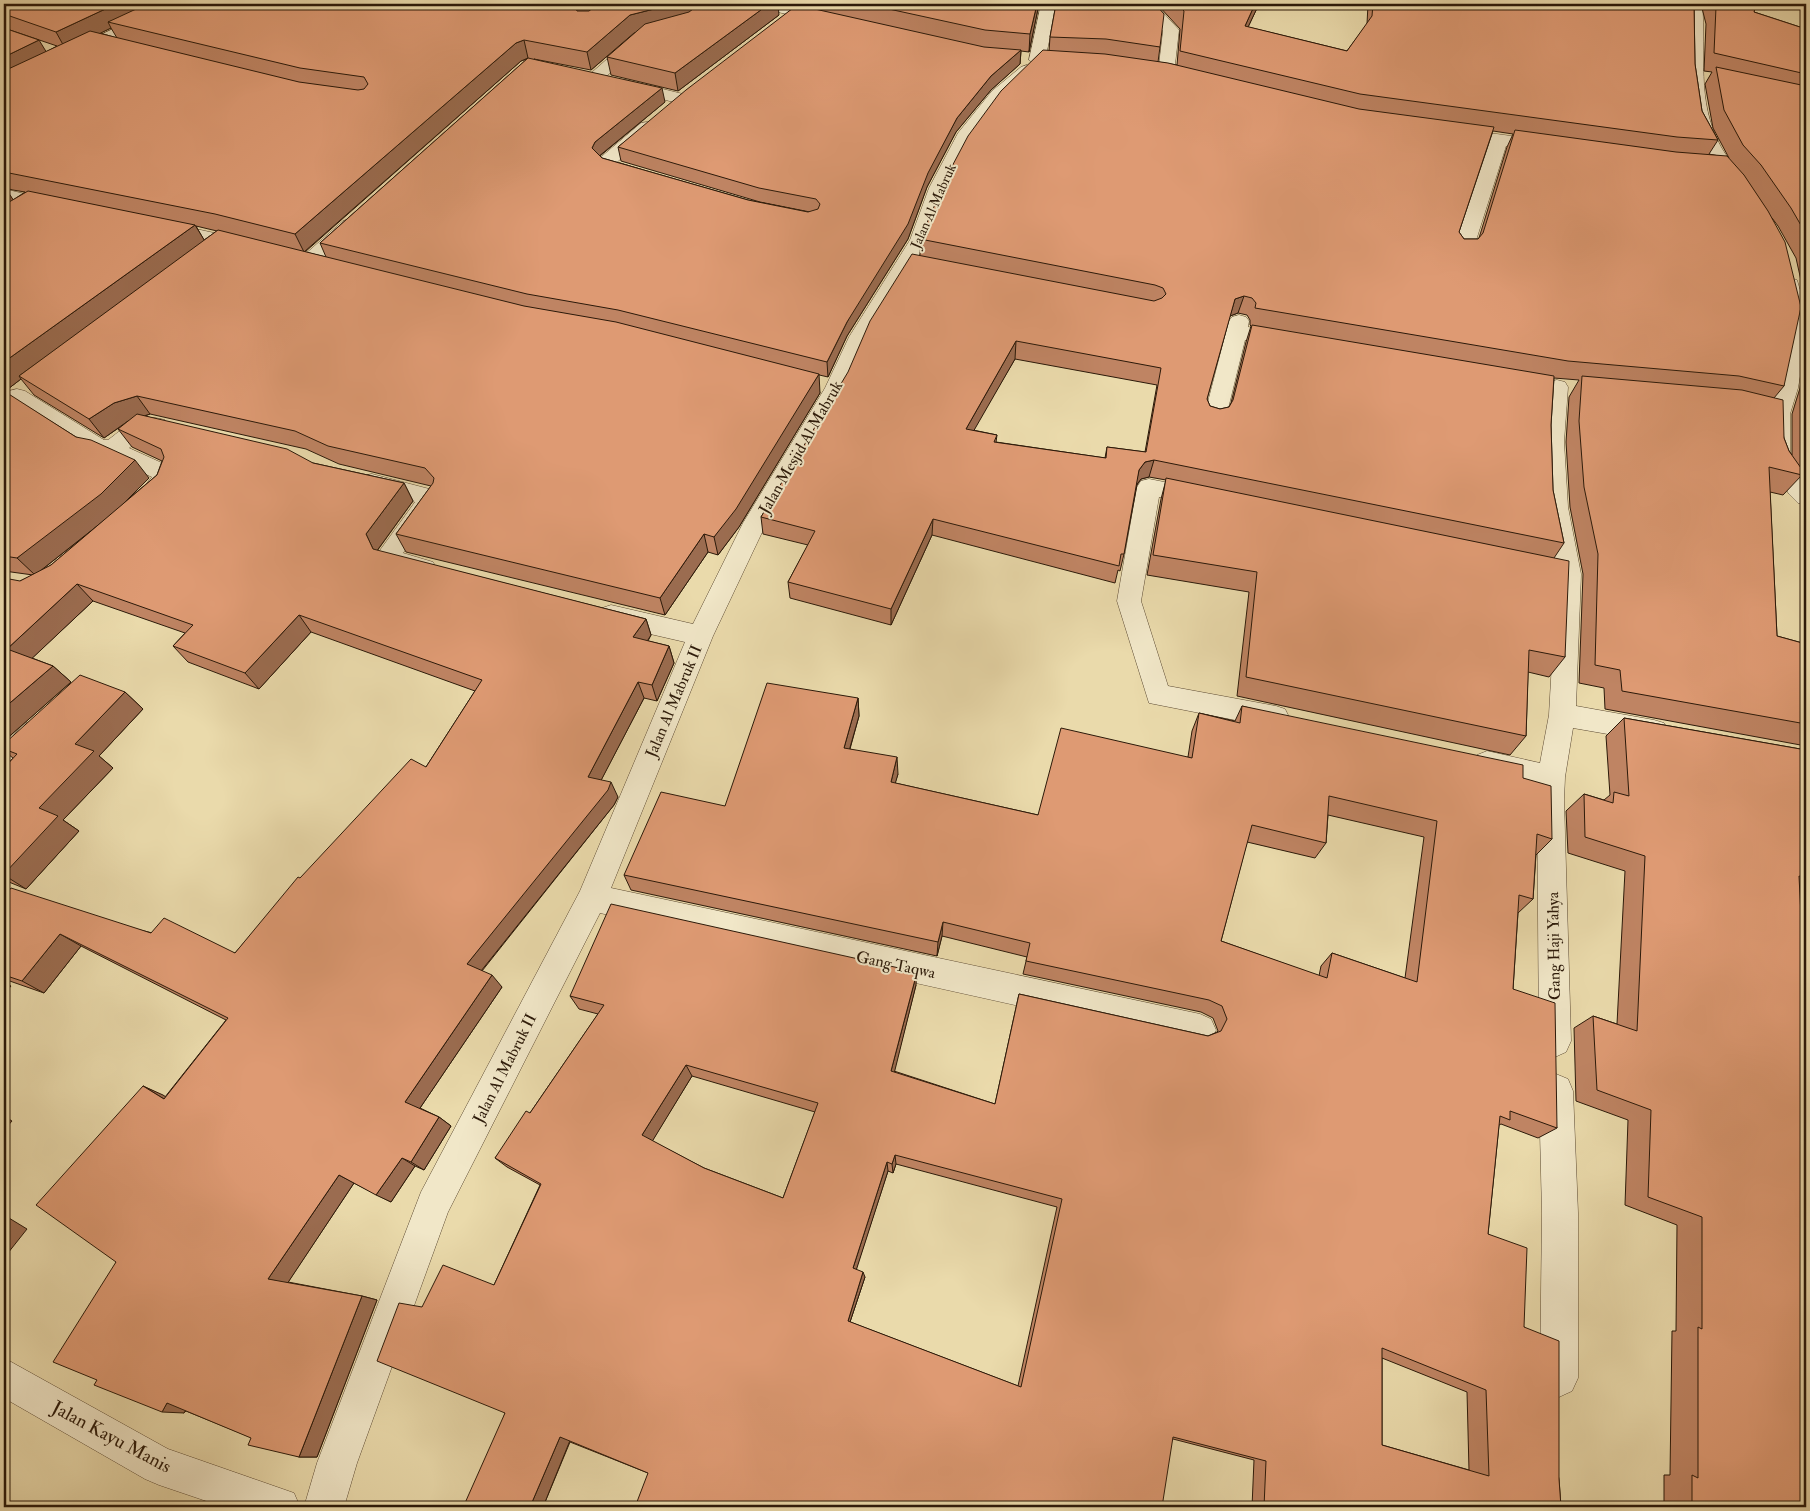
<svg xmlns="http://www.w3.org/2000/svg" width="1810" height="1511" viewBox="0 0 1810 1511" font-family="'IM FELL Double Pica',serif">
	<rect width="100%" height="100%" fill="#eadaab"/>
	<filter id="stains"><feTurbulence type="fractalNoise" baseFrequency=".004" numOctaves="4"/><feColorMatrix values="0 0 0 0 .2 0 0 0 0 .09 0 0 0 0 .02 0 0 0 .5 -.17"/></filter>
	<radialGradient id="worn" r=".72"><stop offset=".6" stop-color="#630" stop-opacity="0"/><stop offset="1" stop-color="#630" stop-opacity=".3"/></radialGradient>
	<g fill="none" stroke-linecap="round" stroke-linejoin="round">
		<!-- lane casing -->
		<g stroke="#5b4932" stroke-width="1">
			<path id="lane" d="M 1152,4 L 1156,5 L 1179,30 L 1174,73 L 1166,78 L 1158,73 L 1163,31 L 1143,8 L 1146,5 Z"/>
		</g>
		<!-- street casing -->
		<g stroke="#5b4932" stroke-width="1">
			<path id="street" d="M 752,4 L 780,4 L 832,15 L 835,18 L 827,23 L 755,7 Z
				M 1041,4 L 1057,4 L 1045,60 L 1037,65 L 1029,60 Z
				M 1686,4 L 1702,4 C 1707,55 1695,99 1721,147 C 1729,161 1739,172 1748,185 L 1745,189 L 1733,189 C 1709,160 1690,127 1686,89 C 1684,61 1689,32 1686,4 Z
				M 637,36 L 643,38 L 645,41 L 643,44 L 601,81 L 589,81 L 587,78 L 589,75 L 631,38 Z
				M 1027,65 L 1035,70 L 1033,73 L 1004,99 L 975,134 L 947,188 L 928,240 L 869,337 L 847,388 L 766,524 L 713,636 L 611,888 L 1200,1014 L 1211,1019 L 1216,1030 L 1211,1041 L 1200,1046 L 600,913 L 448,1212 L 357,1463 L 344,1507 L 304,1507 L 317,1463 L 421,1192 L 580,891 L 685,642 L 611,625 L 602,622 L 598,615 L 602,608 L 611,605 L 693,624 L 743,523 L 825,388 L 849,337 L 910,240 L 929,188 L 958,133 L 992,91 L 1021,67 Z
				M 626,80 L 687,95 L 689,99 L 687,103 L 681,104 L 620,88 L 618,85 L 620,82 Z
				M 647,122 L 653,123 L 656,127 L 653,131 L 617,162 L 643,170 L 646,174 L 643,178 C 630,181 605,174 597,162 L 600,158 L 641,123 Z
				M 1453,128 L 1547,141 L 1553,142 L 1556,146 L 1553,150 L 1547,151 L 1506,146 L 1473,250 L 1470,254 L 1456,254 L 1453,250 L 1489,143 L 1447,137 L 1444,133 L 1447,129 Z
				M 4,189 L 59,202 L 62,206 L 59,210 L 53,212 L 4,199 Z
				M 350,219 L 357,221 L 359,225 L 357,229 L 316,265 L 302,265 L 299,261 L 302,257 L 343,221 Z
				M 164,222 L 251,241 L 254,245 L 251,249 L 244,251 L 157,232 L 155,228 L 157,224 Z
				M 1790,278 L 1797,280 L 1806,311 L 1806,340 L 1798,388 L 1790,414 L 1790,460 L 1806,483 L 1806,505 L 1798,503 L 1789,494 L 1768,460 L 1768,414 L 1776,388 L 1789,324 L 1780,284 L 1783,280 Z
				M 1239,315 L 1246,317 L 1249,321 L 1248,327 L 1293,335 L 1296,340 L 1293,345 L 1286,346 L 1245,340 L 1226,417 L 1223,422 L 1215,424 L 1207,422 L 1204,417 L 1229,321 L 1232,317 Z
				M 1557,380 L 1565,382 L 1568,387 L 1564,442 L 1568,507 L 1581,574 L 1576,706 L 1654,720 L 1664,723 L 1668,731 L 1664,739 L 1654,742 L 1573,728 L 1565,777 L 1564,800 L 1571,1041 L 1566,1052 L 1555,1057 L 1544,1052 L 1539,1041 L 1537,786 L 1477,771 L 1473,763 L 1477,755 L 1487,751 L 1540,763 L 1549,715 L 1557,574 L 1544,507 L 1542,442 L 1546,387 L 1549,382 Z
				M 17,389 L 25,391 L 104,440 L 108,440 C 130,424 136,412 165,420 L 168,425 L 165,430 L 150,431 L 129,448 L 173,468 L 176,474 C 170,491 159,510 139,504 L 135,498 L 152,477 L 107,456 L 92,453 L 9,401 L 6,396 L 9,391 Z
				M 372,474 L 437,491 L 441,497 L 440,501 L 403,553 L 433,562 L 436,568 L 433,574 L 424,577 L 384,565 L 378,553 L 415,502 L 364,488 L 361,482 L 364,476 Z
				M 1149,479 L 1200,489 L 1208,491 L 1212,497 L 1208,503 L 1200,505 L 1159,497 L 1141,601 L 1168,686 L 1276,706 L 1285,709 L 1289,717 L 1285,725 L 1276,728 L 1149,703 L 1117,601 L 1137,487 L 1141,481 Z
				M 36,720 L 46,723 L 50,731 C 42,747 20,766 4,772 L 4,743 L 26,723 Z
				M 1556,1074 L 1568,1079 L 1573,1091 L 1578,1213 L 1578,1378 L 1572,1391 L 1559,1397 L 1546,1391 L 1540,1378 L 1542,1213 L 1539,1091 L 1544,1079 Z
				M 4,1358 L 168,1449 L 294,1493 L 300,1507 L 224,1507 L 159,1485 L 145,1479 L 4,1398 Z"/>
		</g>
		<!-- secondary casing -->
		<g stroke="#2b1909" stroke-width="1">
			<path id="secondary" d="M 165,4 L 184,4 L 181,7 L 83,55 L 71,55 L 69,52 L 71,49 Z"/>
		</g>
		<!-- lane -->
		<use href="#lane" fill="#f1e7c8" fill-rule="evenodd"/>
		<!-- street -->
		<use href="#street" fill="#f1e7c8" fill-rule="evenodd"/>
		<!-- secondary -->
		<use href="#secondary" fill="#f1e7c8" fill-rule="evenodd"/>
	</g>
	<!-- wall -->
	<path fill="#bf8463" stroke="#2b1909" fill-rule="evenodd" d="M 4,4 L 779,15 L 678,91 L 611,75 L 607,57 L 636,32 L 634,33 L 591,70 L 534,59 L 665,102 L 600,156 L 602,158 L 748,200 L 808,212 L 810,212 L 760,202 L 621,161 L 618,147 L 796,6 L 787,4 L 1039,4 L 1029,52 L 1021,51 L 1020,64 L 991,90 L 956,132 L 927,187 L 908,239 L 847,336 L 828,377 L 815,374 L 820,393 L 739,527 L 718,555 L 708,552 L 665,615 L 406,552 L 396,534 L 431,486 L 339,464 L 306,449 L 150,414 L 145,416 L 313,463 L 404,483 L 413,501 L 377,551 L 646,619 L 651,635 L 648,641 L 669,646 L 674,663 L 657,701 L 644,698 L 601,780 L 618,797 L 614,805 L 482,971 L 502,987 L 420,1108 L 439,1117 L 451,1126 L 424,1170 L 415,1166 L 391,1202 L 354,1183 L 288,1282 L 362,1296 L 377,1300 L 317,1457 L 299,1457 L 186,1411 L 184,1413 L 97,1380 L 116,1262 L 143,1086 L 165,1097 L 226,1020 L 81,946 L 44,993 L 4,979 L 4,897 L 235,953 L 300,878 L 426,767 L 475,691 L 311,632 L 259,689 L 188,662 L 173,646 L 185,633 L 93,601 L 32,658 L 53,666 L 71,682 L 4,741 L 20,581 L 33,575 L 4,571 ZM 4,28 L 57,46 L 46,52 ZM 111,28 L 117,38 L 100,33 ZM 527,59 L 320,243 L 326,257 L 305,252 L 521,61 ZM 5,188 L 13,190 L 25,192 L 13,200 ZM 196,226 L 217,231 L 204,240 ZM 21,379 L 34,395 L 104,438 L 120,427 L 118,429 L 132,447 L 162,461 L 157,475 L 127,500 L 149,478 L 76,437 L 4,392 ZM 96,527 L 51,565 L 39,572 Z
		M 1056,4 L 1160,47 L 1158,62 L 1177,65 L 1180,29 L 1157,4 L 1259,4 L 1248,27 L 1347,51 L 1367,24 L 1368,4 L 1694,4 L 1695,64 L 1702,111 L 1718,140 L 1709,154 L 1729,158 L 1713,128 L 1705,84 L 1712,72 L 1704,71 L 1706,24 L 1701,4 L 1756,4 L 1754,12 L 1806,29 L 1806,303 L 1796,258 L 1778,226 L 1772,218 L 1784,386 L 1774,398 L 1784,438 L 1789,451 L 1792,455 L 1792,414 L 1800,388 L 1806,350 L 1806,471 L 1801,470 L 1802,475 L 1783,495 L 1770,492 L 1777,636 L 1806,644 L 1806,746 L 1605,709 L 1604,688 L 1579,683 L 1583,574 L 1570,507 L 1566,442 L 1569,397 L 1579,380 L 1554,378 L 1551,425 L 1553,490 L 1564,543 L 1554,558 L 1565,657 L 1549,677 L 1528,672 L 1526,736 L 1510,755 L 1237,696 L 1249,592 L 1147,575 L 1161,499 L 1166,480 L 1149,477 L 1141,479 L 1137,485 L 1124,554 L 1120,571 L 1118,570 L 1115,583 L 932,535 L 891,625 L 790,598 L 788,582 L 808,545 L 763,534 L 761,517 L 920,255 L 920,239 L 1049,51 L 1050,37 ZM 1493,131 L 1513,134 L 1507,147 L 1479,238 L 1478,239 L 1464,239 L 1459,232 ZM 1238,313 L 1247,315 L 1250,320 L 1250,325 L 1251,326 L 1246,342 L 1231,403 L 1229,407 L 1220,409 L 1210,406 L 1207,399 L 1230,316 ZM 1015,359 L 1157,385 L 1145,452 L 1107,447 L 1105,458 L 996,442 L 997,435 L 973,430 Z
		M 125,692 L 143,709 L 99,756 L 113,768 L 63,820 L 79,831 L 26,889 L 4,880 L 4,768 L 13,758 L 4,751 L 4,744 Z
		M 858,698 L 859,716 L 850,749 L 898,774 L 895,783 L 1038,815 L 1188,757 L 1192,731 L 1199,713 L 1235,721 L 1242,706 L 1523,778 L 1552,839 L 1536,855 L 1533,899 L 1518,913 L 1513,989 L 1557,1128 L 1538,1138 L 1501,1124 L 1499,1125 L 1488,1234 L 1524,1327 L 1559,1479 L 1561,1507 L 1252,1507 L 1254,1460 L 1173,1439 L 648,1473 L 570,1442 L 543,1507 L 475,1507 L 505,1413 L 422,1307 L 494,1285 L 540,1185 L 507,1167 L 495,1158 L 530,1113 L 598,1014 L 579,1009 L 570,996 L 916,985 L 894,1071 L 995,1104 L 1019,994 L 1208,1036 L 1217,1032 L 1218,1031 L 1213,1018 L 1201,1012 L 1023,974 L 1027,957 L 942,936 L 937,956 L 631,890 L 624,875 L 725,806 ZM 1328,815 L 1424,837 L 1405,978 L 1332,953 L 1321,966 L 1319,976 L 1221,941 L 1247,842 L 1315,858 L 1326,843 ZM 692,1076 L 815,1112 L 783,1198 L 704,1168 L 652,1141 ZM 896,1164 L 1057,1207 L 1018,1386 L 850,1322 L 865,1277 L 856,1269 L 888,1171 L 893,1173 ZM 1382,1358 L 1467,1392 L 1469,1470 L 1382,1445 Z
		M 1624,718 L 1806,750 L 1806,901 L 1800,899 L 1806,1507 L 1664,1507 L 1664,1475 L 1670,1475 L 1672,1331 L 1676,1331 L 1677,1225 L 1625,1205 L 1628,1120 L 1576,1101 L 1574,1028 L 1593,1016 L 1617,1024 L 1625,871 L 1568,853 L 1566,811 L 1584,794 L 1604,800 L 1610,795 L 1606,736 Z"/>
	<!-- shaded-wall -->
	<path fill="#9b6c50" stroke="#2b1909" d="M 116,4 L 161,4 L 108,22 L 111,28 L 66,50 L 56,32 Z
		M 575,4 L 599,4 L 578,23 L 574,5 Z
		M 674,4 L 704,4 L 680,20 L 634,33 L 591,70 L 587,52 L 630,15 Z
		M 769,4 L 778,4 L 779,15 L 678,91 L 675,73 Z
		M 1037,4 L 1039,4 L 1029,52 L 1030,34 Z
		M 1255,4 L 1259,4 L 1240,44 L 1245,26 Z
		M 39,40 L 50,58 L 4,80 L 4,57 Z
		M 524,40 L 528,58 L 521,61 L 304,252 L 295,234 L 516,43 Z
		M 1021,50 L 1020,64 L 991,90 L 956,132 L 927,187 L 908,239 L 847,336 L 828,377 L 827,362 L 847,322 L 957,118 L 991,76 Z
		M 662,88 L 665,102 L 598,157 L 592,148 L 595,142 Z
		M 4,186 L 16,204 L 4,212 Z
		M 195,225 L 206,243 L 19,376 L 21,379 L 4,392 L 4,362 Z
		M 1244,296 L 1238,313 L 1230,316 L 1235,299 Z
		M 1016,341 L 1015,359 L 965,446 L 966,429 Z
		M 819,374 L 820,393 L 739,527 L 718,555 L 714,537 Z
		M 137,396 L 150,414 L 128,421 L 104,438 L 89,419 L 114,403 Z
		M 135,460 L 149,478 L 116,511 L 35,575 L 17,558 Z
		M 1154,460 L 1149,477 L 1141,479 L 1135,487 L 1139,470 L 1145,462 Z
		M 404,483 L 413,501 L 376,552 L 373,549 L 366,534 Z
		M 933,519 L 932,535 L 891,625 L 891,609 Z
		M 704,534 L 708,552 L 665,615 L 660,598 Z
		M 77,584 L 93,601 L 25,665 L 7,649 Z
		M 299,615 L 311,632 L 259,689 L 245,673 Z
		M 646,619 L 651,635 L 639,654 L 633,637 Z
		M 669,646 L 674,663 L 657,701 L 652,685 Z
		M 53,666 L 71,682 L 4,741 L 4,708 Z
		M 638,682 L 644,698 L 595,792 L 588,777 Z
		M 125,692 L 143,709 L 99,756 L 113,768 L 63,820 L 79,831 L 26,889 L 4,875 L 4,874 L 39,808 L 75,744 Z
		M 858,698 L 859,716 L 845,765 L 844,748 Z
		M 897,757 L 898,774 L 891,798 L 891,782 Z
		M 611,782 L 618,797 L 614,805 L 477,976 L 467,964 Z
		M 943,922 L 942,936 L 937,956 L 938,942 Z
		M 60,934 L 81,946 L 44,993 L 22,981 Z
		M 917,972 L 916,985 L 892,1082 L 891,1071 Z
		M 492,975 L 502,987 L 418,1111 L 405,1102 Z
		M 4,983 L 11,986 L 4,994 Z
		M 686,1065 L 692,1076 L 650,1145 L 642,1135 Z
		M 143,1086 L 163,1095 L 183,1108 L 164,1099 Z
		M 4,1116 L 12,1121 L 4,1130 Z
		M 439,1117 L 451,1126 L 424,1170 L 411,1162 Z
		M 895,1155 L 896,1164 L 893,1173 L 892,1164 Z
		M 402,1158 L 415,1166 L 391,1202 L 376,1195 Z
		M 887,1162 L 888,1171 L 855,1274 L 853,1268 Z
		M 339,1175 L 354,1183 L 287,1284 L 268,1279 Z
		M 4,1215 L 27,1229 L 4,1258 Z
		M 863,1272 L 865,1277 L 849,1325 L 848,1321 Z
		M 362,1296 L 377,1300 L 317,1457 L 299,1457 Z
		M 167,1403 L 189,1404 L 184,1413 L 162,1412 Z
		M 560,1437 L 571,1438 L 543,1507 L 530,1507 Z"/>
	<!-- building -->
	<path fill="#de9a73" stroke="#2b1909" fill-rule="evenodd" d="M 4,4 L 116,4 L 56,32 L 4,14 Z
		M 147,4 L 575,4 L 574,5 L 577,11 L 589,11 L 598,4 L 674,4 L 630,15 L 587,52 L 524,40 L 516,43 L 295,234 L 215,214 L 4,172 L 4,71 L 90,31 L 299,82 L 358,90 L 364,89 L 368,84 L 364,77 L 300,68 L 108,22 Z
		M 700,4 L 769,4 L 675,73 L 607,57 L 645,24 L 689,12 Z
		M 866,4 L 1037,4 L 1030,34 L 985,30 Z
		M 1056,4 L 1155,4 L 1164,14 L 1160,47 L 1106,39 L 1050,37 Z
		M 1177,4 L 1255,4 L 1245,26 L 1347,51 L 1372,16 L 1373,4 L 1694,4 L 1695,64 L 1702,111 L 1718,140 L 1677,137 L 1360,94 L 1180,51 L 1184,11 Z
		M 1715,4 L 1756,4 L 1754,12 L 1806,29 L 1806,74 L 1714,53 L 1716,7 Z
		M 797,5 L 984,47 L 1021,50 L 991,76 L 957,118 L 928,173 L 908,224 L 847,322 L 827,362 L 618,310 L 527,294 L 320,243 L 528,58 L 662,88 L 595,142 L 592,148 L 602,158 L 748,200 L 808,212 L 818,209 L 820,204 L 816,199 L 759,188 L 618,147 L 686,90 Z
		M 4,28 L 39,40 L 4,57 Z
		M 1043,50 L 1105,54 L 1168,63 L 1359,109 L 1494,127 L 1459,232 L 1464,239 L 1478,239 L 1483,233 L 1515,130 L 1676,152 L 1727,156 L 1744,175 L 1768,211 L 1785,242 L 1801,307 L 1784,386 L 1739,376 L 1568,361 L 1255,308 L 1256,303 L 1252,298 L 1244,296 L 1235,299 L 1207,399 L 1210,406 L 1220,409 L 1229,407 L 1233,400 L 1252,325 L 1554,376 L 1551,425 L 1553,490 L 1564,543 L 1154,460 L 1145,462 L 1139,470 L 1124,554 L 1121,554 L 1119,566 L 933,519 L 891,609 L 788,582 L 815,531 L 761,517 L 848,372 L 870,321 L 912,254 L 1154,301 L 1162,298 L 1166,294 L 1163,288 L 1155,285 L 920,239 L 949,172 L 968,136 L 1001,91 ZM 1016,341 L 1161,368 L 1146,452 L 1107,447 L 1106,458 L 994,442 L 997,435 L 966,429 Z
		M 1716,67 L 1806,86 L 1806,234 L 1791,208 L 1761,165 L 1743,145 L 1724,110 Z
		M 28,191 L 195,225 L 4,362 L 4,205 Z
		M 218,230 L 524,306 L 616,322 L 819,374 L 736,509 L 714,537 L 704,534 L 660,598 L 396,534 L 433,483 L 434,478 L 425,468 L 328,446 L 295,431 L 137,396 L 114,403 L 89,419 L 19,376 Z
		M 1582,376 L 1742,390 L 1783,400 L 1784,438 L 1789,451 L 1801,468 L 1802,475 L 1769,467 L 1777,636 L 1806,644 L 1806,724 L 1622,691 L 1620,670 L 1595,665 L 1598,554 L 1584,487 L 1579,421 Z
		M 4,391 L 76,437 L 91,440 L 135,460 L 101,494 L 17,558 L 4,556 Z
		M 137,414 L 287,449 L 313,463 L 404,483 L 366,534 L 373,549 L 646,619 L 633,637 L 669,646 L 652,685 L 638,682 L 588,777 L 611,782 L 608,790 L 467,964 L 492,975 L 405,1102 L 439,1117 L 411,1162 L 402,1158 L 376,1195 L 339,1175 L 268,1279 L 362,1296 L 299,1457 L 248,1445 L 251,1438 L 167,1403 L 162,1412 L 94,1385 L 97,1380 L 53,1362 L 116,1262 L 36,1205 L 143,1086 L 164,1099 L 228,1018 L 60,934 L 22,981 L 4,975 L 4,897 L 11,888 L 151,933 L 164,918 L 235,953 L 298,877 L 300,878 L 411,759 L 426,767 L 482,680 L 299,615 L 245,673 L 173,646 L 193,625 L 77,584 L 7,649 L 53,666 L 4,708 L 4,578 L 20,581 L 51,565 L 157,475 L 164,457 L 161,449 L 118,429 Z
		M 1166,478 L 1569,561 L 1565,657 L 1529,650 L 1526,736 L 1246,677 L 1257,572 L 1153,555 Z
		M 80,675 L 125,692 L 75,744 L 94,751 L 39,808 L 58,816 L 4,874 L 4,768 L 17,754 L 4,749 L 4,744 Z
		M 767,683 L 858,698 L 844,748 L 897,757 L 891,782 L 1038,815 L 1061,728 L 1192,758 L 1199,713 L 1240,723 L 1242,706 L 1523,765 L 1523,778 L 1551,786 L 1552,839 L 1537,834 L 1533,899 L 1519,895 L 1513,989 L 1555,1003 L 1557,1128 L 1510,1111 L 1510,1120 L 1500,1116 L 1488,1234 L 1527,1248 L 1524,1327 L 1559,1341 L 1559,1479 L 1561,1507 L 1264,1507 L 1266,1461 L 1173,1437 L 1162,1507 L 635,1507 L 648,1473 L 560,1437 L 530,1507 L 475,1507 L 465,1503 L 505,1413 L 377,1361 L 399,1303 L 422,1307 L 443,1265 L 494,1285 L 541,1184 L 495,1158 L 526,1111 L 530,1113 L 604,1005 L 570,996 L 611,904 L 917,972 L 891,1071 L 995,1104 L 1019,994 L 1208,1036 L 1221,1031 L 1227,1019 L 1222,1006 L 1209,1000 L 1026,961 L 1030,943 L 943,922 L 938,942 L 624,875 L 661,792 L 725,806 ZM 1329,796 L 1437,821 L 1417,982 L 1332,953 L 1327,978 L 1221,941 L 1252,825 L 1326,843 ZM 686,1065 L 818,1103 L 783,1198 L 704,1168 L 642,1135 ZM 895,1155 L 1062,1199 L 1021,1387 L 848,1321 L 863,1272 L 853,1268 L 887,1162 L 892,1164 ZM 1382,1348 L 1486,1390 L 1489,1476 L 1382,1445 Z
		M 1624,718 L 1806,750 L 1806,878 L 1799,876 L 1804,975 L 1806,976 L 1806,1507 L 1692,1507 L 1692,1475 L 1698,1478 L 1698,1327 L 1702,1329 L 1702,1217 L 1648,1197 L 1651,1110 L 1597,1090 L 1593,1016 L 1637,1031 L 1645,856 L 1585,837 L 1584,794 L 1613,803 L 1614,792 L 1629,796 Z"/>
	<g text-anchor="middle" stroke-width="4" stroke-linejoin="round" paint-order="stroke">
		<!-- far-street labels -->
		<g font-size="14" fill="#2b1909" stroke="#f1e7c8">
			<text transform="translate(933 206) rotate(-66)" y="5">Jalan Al Mabruk</text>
		</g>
		<!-- street labels -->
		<g font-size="16" fill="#2b1909" stroke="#f1e7c8">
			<text transform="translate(800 447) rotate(-60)" y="6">Jalan Mesjid Al Mabruk</text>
			<text transform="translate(673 701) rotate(-67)" y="6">Jalan Al Mabruk II</text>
			<text transform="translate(1553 946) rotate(-91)" y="6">Gang Haji Yahya</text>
			<text transform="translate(896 964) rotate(12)" y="6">Gang Taqwa</text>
			<text transform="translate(504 1068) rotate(-63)" y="6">Jalan Al Mabruk II</text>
		</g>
		<!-- near-street labels -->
		<g font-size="19" fill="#2b1909" stroke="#f1e7c8">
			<text transform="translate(112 1436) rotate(28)" y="7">Jalan Kayu Manis</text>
		</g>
	</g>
	<!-- margin -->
	<rect width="1810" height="1511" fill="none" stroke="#eadaab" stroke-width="20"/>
	<rect x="5" y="5" width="1800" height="1501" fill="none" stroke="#2b1909" stroke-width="2.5"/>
	<rect x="10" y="10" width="1790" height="1491" fill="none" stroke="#2b1909"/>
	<rect width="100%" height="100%" filter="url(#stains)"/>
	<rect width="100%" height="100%" fill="url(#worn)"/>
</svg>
